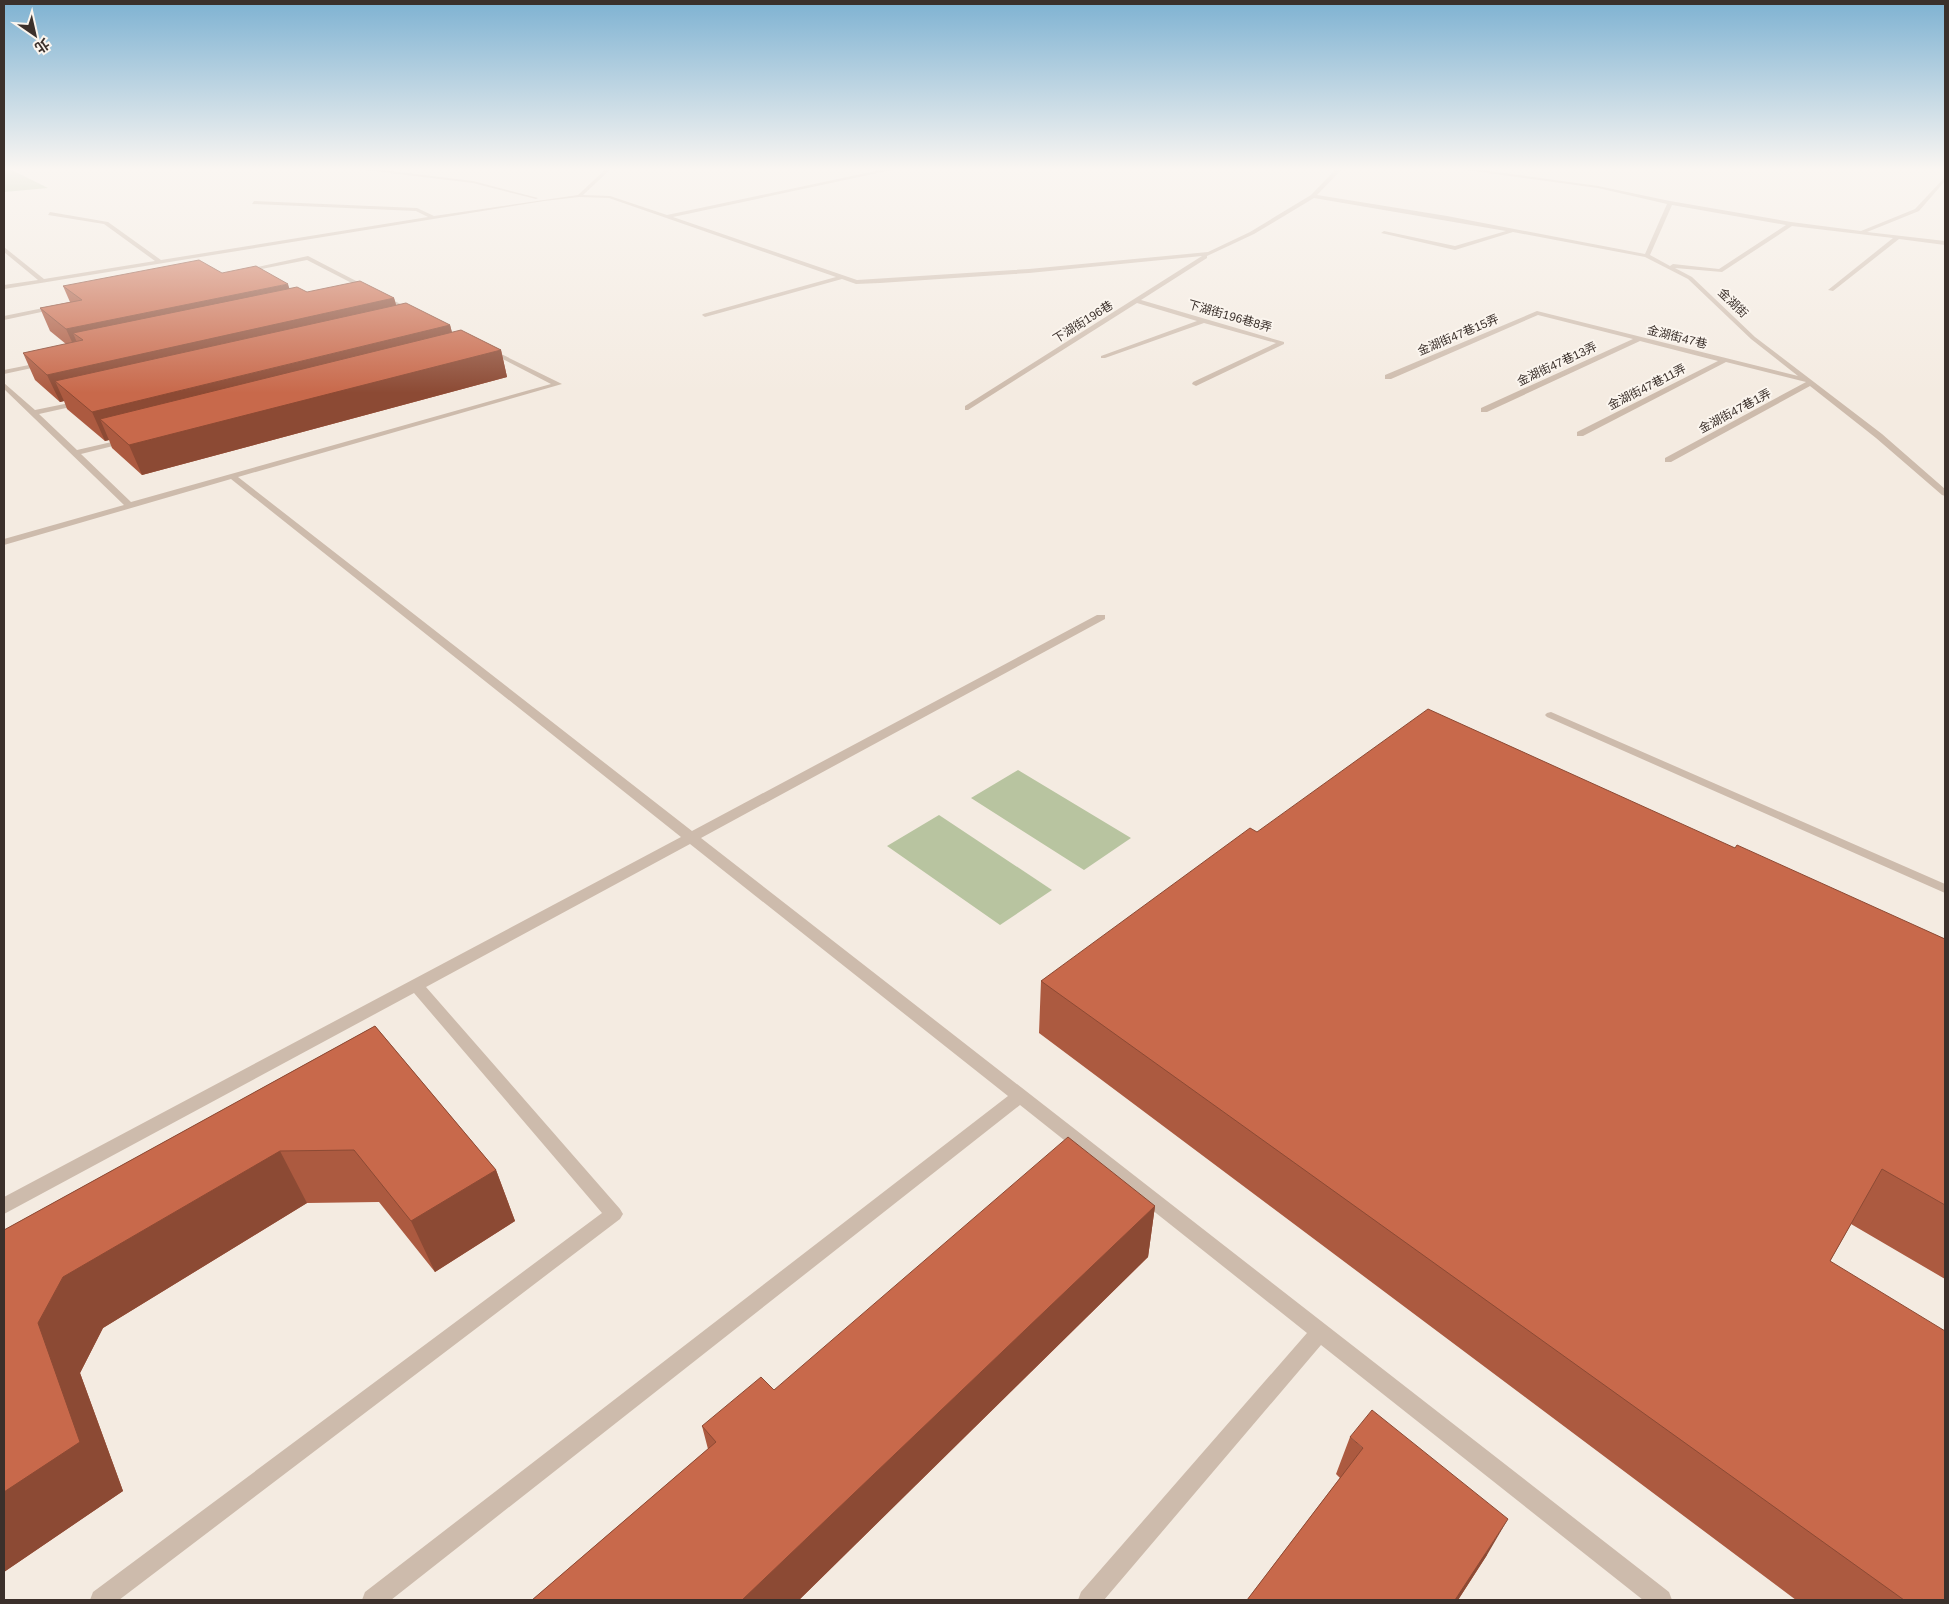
<svg xmlns="http://www.w3.org/2000/svg" width="1949" height="1604" viewBox="0 0 1949 1604" font-family="Arial,'Noto Sans TC',sans-serif">
	<rect width="100%" height="100%" fill="#f4ebe1"/>
	<!-- green -->
	<path fill="#b8c4a0" d="M 4,168 L 8,168 L 48,188 L 4,192 Z
		M 1018,770 L 1131,838 L 1084,870 L 971,798 Z
		M 939,815 L 1052,890 L 1000,925 L 887,846 Z"/>
	<g fill="none" stroke-linecap="round" stroke-linejoin="round">
		<!-- minor -->
		<path fill="#cdbbac" fill-rule="evenodd" d="M 348,168 L 366,168 L 473,181 L 538,198 L 536,199 L 473,183 Z
			M 607,168 L 612,168 L 583,195 L 610,196 L 667,215 L 890,168 L 901,168 L 673,217 L 857,280 L 1029,269 L 1208,252 L 1250,232 L 1311,195 L 1337,168 L 1343,168 L 1317,195 L 1447,216 L 1645,254 L 1667,204 L 1598,188 L 1451,168 L 1467,168 L 1598,186 L 1670,201 L 1791,222 L 1861,231 L 1915,209 L 1945,177 L 1945,181 L 1919,211 L 1867,232 L 1945,241 L 1945,245 L 1899,239 L 1833,291 L 1828,290 L 1893,238 L 1792,226 L 1722,272 L 1675,268 L 1692,277 L 1755,337 L 1882,434 L 1945,489 L 1945,496 L 1942,495 L 1876,438 L 1810,386 L 1671,462 L 1665,462 L 1665,458 L 1806,382 L 1726,362 L 1583,436 L 1577,436 L 1577,432 L 1718,361 L 1640,341 L 1487,412 L 1481,412 L 1481,408 L 1633,339 L 1538,315 L 1391,379 L 1385,379 L 1385,375 L 1537,311 L 1798,376 L 1751,339 L 1688,279 L 1645,257 L 1513,232 L 1455,250 L 1381,233 L 1384,231 L 1455,246 L 1506,231 L 1314,198 L 1254,234 L 1207,256 L 1207,258 L 1141,300 L 1284,342 L 1284,344 L 1196,386 L 1192,384 L 1193,382 L 1276,343 L 1204,323 L 1105,358 L 1101,358 L 1101,356 L 1197,321 L 1137,303 L 968,410 L 965,410 L 965,406 L 1202,256 L 1029,273 L 880,283 L 856,284 L 842,279 L 705,317 L 702,315 L 703,314 L 836,277 L 609,198 L 579,197 L 544,201 L 4,289 L 4,285 L 38,280 L 4,252 L 4,247 L 44,279 L 155,261 L 104,224 L 48,215 L 50,212 L 108,222 L 161,260 L 428,217 L 416,211 L 252,204 L 254,201 L 417,208 L 434,216 L 578,195 ZM 1672,205 L 1786,225 L 1719,269 L 1673,264 L 1670,266 L 1650,255 Z
			M 308,256 L 414,311 L 415,312 L 410,313 L 307,260 L 242,273 L 239,271 Z
			M 58,305 L 60,306 L 60,308 L 4,320 L 4,316 Z
			M 487,349 L 491,349 L 562,384 L 238,477 L 692,831 L 1097,615 L 1105,615 L 1105,619 L 701,838 L 1669,1592 L 1672,1600 L 1643,1600 L 1321,1345 L 1104,1600 L 1078,1600 L 1081,1592 L 1307,1333 L 1020,1105 L 391,1600 L 362,1600 L 365,1592 L 1008,1096 L 690,844 L 426,987 L 620,1209 L 623,1214 L 620,1219 L 119,1600 L 90,1600 L 93,1592 L 602,1213 L 414,993 L 4,1214 L 4,1197 L 681,837 L 231,479 L 4,545 L 4,539 L 124,505 L 4,389 L 4,383 L 35,410 L 84,400 L 84,404 L 39,414 L 77,450 L 129,438 L 129,442 L 81,454 L 131,502 L 551,384 L 487,351 Z
			M 44,362 L 48,364 L 46,365 L 4,374 L 4,370 Z
			M 1551,712 L 1945,884 L 1945,893 L 1547,717 L 1545,715 L 1547,713 Z"/>
	</g>
	<!-- wall -->
	<path fill="#ac5a40" d="M 222,273 L 307,292 L 394,298 L 396,305 L 450,325 L 452,333 L 501,350 L 507,377 L 142,475 L 112,448 L 109,440 L 105,441 L 67,409 L 64,401 L 60,402 L 35,380 L 23,353 L 66,344 L 50,331 L 40,308 L 70,302 L 63,286 Z
		M 1257,832 L 1735,848 L 1945,939 L 1945,1279 L 1851,1224 L 1830,1261 L 1945,1600 L 1796,1600 L 1039,1033 L 1041,981 Z
		M 375,1026 L 496,1170 L 515,1221 L 435,1272 L 379,1202 L 307,1203 L 103,1328 L 80,1373 L 123,1491 L 4,1572 L 4,1230 Z
		M 1155,1206 L 1148,1257 L 799,1600 L 532,1600 L 708,1449 L 702,1426 Z
		M 1350,1437 L 1487,1555 L 1458,1600 L 1247,1600 L 1340,1478 L 1336,1474 Z"/>
	<!-- shaded-wall -->
	<path fill="#8c4a34" d="M 288,284 L 295,306 L 83,340 L 73,333 L 81,352 L 77,353 L 66,329 Z
		M 394,298 L 401,322 L 55,381 L 64,401 L 60,402 L 47,375 Z
		M 450,325 L 457,351 L 100,419 L 109,440 L 105,441 L 92,412 Z
		M 501,350 L 507,377 L 142,475 L 129,445 Z
		M 280,1151 L 307,1203 L 103,1328 L 80,1373 L 123,1491 L 4,1572 L 4,1492 L 38,1323 L 63,1277 Z
		M 496,1170 L 515,1221 L 435,1272 L 411,1221 Z
		M 1155,1206 L 1148,1257 L 799,1600 L 742,1600 Z
		M 1508,1519 L 1487,1555 L 1458,1600 L 1455,1600 Z"/>
	<!-- building -->
	<path fill="#c8694b" stroke="#8c4a34" d="M 199,260 L 222,273 L 256,266 L 288,284 L 66,329 L 40,308 L 82,300 L 63,286 Z
		M 360,281 L 394,298 L 47,375 L 23,353 L 83,340 L 73,333 L 297,287 L 307,292 Z
		M 406,303 L 450,325 L 92,412 L 55,381 Z
		M 461,330 L 501,350 L 129,445 L 100,419 Z
		M 1428,709 L 1735,848 L 1737,845 L 1945,939 L 1945,1205 L 1882,1169 L 1830,1261 L 1945,1331 L 1945,1600 L 1904,1600 L 1041,981 L 1250,828 L 1257,832 Z
		M 375,1026 L 496,1170 L 411,1221 L 354,1150 L 280,1151 L 63,1277 L 38,1323 L 80,1442 L 4,1492 L 4,1230 Z
		M 1068,1137 L 1155,1206 L 742,1600 L 532,1600 L 716,1442 L 702,1426 L 761,1377 L 774,1390 Z
		M 1372,1410 L 1508,1519 L 1455,1600 L 1247,1600 L 1363,1448 L 1350,1437 Z"/>
	<!-- sky -->
	<linearGradient id="sky" x2="0" y2="1"><stop stop-color="#7eb2d2"/><stop offset="0.43" stop-color="#faf6f2"/><stop offset="1" stop-color="#faf6f2" stop-opacity="0"/></linearGradient>
	<rect width="1949" height="393" fill="url(#sky)"/>
	<g text-anchor="middle" stroke-width="4" stroke-linejoin="round" paint-order="stroke">
		<!-- far-street labels -->
		<g font-size="12" fill="#3b302b" stroke="#fbf5ee">
			<text transform="translate(1733 303) rotate(44)" y="4">金湖街</text>
			<text transform="translate(1230 316) rotate(16)" y="4">下湖街196巷8弄</text>
			<text transform="translate(1083 322) rotate(-32)" y="4">下湖街196巷</text>
			<text transform="translate(1458 335) rotate(-23)" y="4">金湖街47巷15弄</text>
			<text transform="translate(1677 337) rotate(14)" y="4">金湖街47巷</text>
			<text transform="translate(1557 364) rotate(-25)" y="4">金湖街47巷13弄</text>
			<text transform="translate(1647 387) rotate(-27)" y="4">金湖街47巷11弄</text>
			<text transform="translate(1735 411) rotate(-28)" y="4">金湖街47巷1弄</text>
		</g>
	</g>
	<!-- border -->
	<rect width="1949" height="1604" fill="none" stroke="#3b302b" stroke-width="10"/>
	<!-- north arrow -->
	<g transform="translate(35 35) rotate(146)" stroke="#fbf5ee" stroke-width="4" paint-order="stroke">
	<path d="M0-4L9 19L0 12L-9 19Z" fill="#3b302b"/>
	<text y="-8" font-size="14" font-weight="bold" text-anchor="middle" fill="#3b302b">北</text>
	</g>
</svg>
